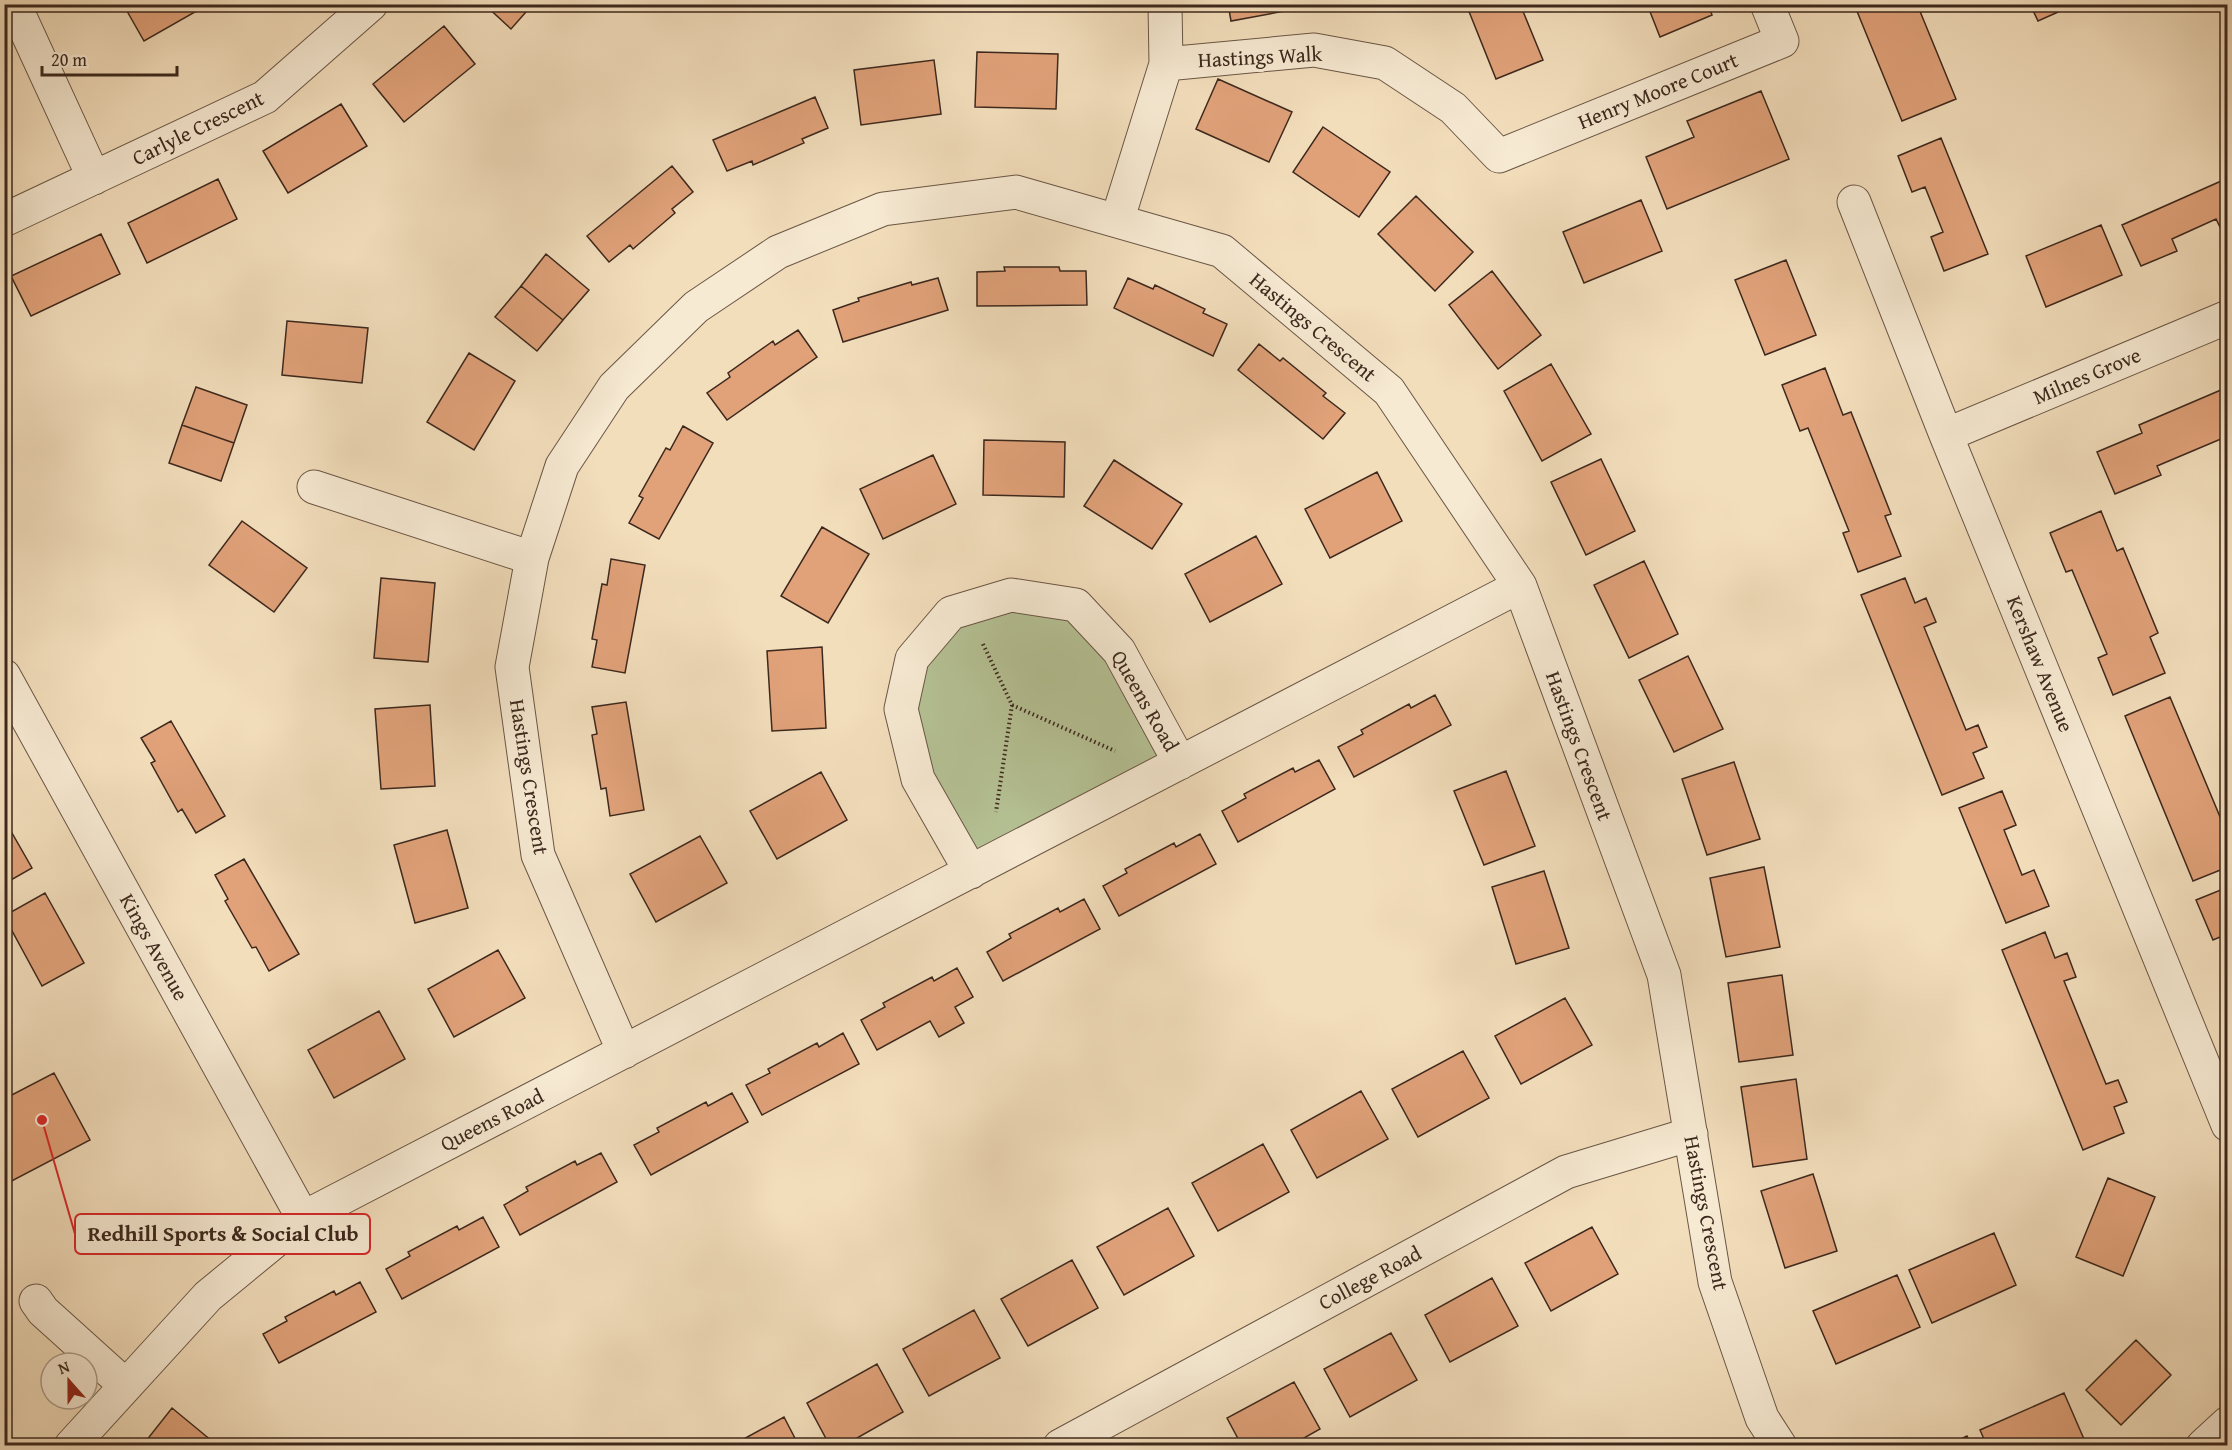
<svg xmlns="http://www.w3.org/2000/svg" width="2232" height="1450" viewBox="0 0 2232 1450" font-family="'Gentium Book Plus',serif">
	<rect width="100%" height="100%" fill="#f3debc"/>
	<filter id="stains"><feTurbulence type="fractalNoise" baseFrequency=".00333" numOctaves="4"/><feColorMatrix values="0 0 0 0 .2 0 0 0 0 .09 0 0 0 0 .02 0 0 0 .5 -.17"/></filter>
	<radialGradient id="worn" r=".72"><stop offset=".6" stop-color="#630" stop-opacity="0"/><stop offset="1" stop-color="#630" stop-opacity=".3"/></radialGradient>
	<!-- green -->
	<path fill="#b5c295" stroke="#787559" stroke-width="1.5" d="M 1076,605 L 1180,763 L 971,872 L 918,779 L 912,659 L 951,613 Z"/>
	<!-- building -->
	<path fill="#e1a27a" stroke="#3c281d" stroke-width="1.5" d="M 123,4 L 209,4 L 144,41 Z
		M 484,4 L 533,4 L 511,29 Z
		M 1228,4 L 1284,4 L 1285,11 L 1231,21 Z
		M 1466,4 L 1520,4 L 1543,60 L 1496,79 Z
		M 1647,4 L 1708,4 L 1712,15 L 1660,37 Z
		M 1854,4 L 1917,4 L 1956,99 L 1902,121 Z
		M 2030,4 L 2076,4 L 2038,21 Z
		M 444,26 L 475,64 L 404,122 L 373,84 Z
		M 977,52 L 1058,54 L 1056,109 L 975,107 Z
		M 934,60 L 941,114 L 861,125 L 854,70 Z
		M 1218,79 L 1292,112 L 1269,162 L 1196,129 Z
		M 1761,91 L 1789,159 L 1667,209 L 1646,157 L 1694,137 L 1687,121 Z
		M 815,97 L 828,128 L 802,139 L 804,143 L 753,165 L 752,161 L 727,171 L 713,140 Z
		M 341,104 L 367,146 L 288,193 L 263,151 Z
		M 1323,127 L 1390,172 L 1359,217 L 1293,172 Z
		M 1941,138 L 1988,254 L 1944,271 L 1931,237 L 1943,232 L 1925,187 L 1912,192 L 1898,156 Z
		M 672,166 L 693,192 L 672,209 L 675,213 L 633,249 L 630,245 L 609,262 L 587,236 Z
		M 2228,178 L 2228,229 L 2222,231 L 2216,219 L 2172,239 L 2177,251 L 2141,266 L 2122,225 Z
		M 218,179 L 237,219 L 147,263 L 128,223 Z
		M 1416,196 L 1473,252 L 1435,291 L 1378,234 Z
		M 1641,200 L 1662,251 L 1584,283 L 1563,232 Z
		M 2101,225 L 2122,275 L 2046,307 L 2026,256 Z
		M 101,234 L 120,274 L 31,316 L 11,276 Z
		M 546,254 L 589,290 L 563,320 L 521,286 Z
		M 1786,260 L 1816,335 L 1765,355 L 1735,280 Z
		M 1004,267 L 1059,267 L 1060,271 L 1086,271 L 1087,305 L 977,306 L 977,272 L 1005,271 Z
		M 1492,271 L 1541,335 L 1498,369 L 1449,305 Z
		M 938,278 L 948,310 L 843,342 L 833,310 L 859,301 L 858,298 L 911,282 L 912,285 Z
		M 1128,278 L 1153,289 L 1155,285 L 1205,309 L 1203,313 L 1227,324 L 1213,356 L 1114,308 Z
		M 521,286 L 563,320 L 537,351 L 495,317 Z
		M 287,321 L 368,328 L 362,383 L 282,375 Z
		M 798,330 L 817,357 L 727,420 L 707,393 L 730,377 L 728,373 L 773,341 L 775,345 Z
		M 1259,344 L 1280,361 L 1283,358 L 1326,393 L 1323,396 L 1345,413 L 1323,439 L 1238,370 Z
		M 469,353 L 515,381 L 474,450 L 427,422 Z
		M 1551,364 L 1591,434 L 1542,461 L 1504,391 Z
		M 1825,368 L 1843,415 L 1851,412 L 1891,514 L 1885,516 L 1901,556 L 1858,572 L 1843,533 L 1849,531 L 1808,428 L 1800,431 L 1782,385 Z
		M 196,387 L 247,405 L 234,443 L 182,425 Z
		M 2228,387 L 2228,436 L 2157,466 L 2161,475 L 2115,494 L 2097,452 L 2142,433 L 2139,425 Z
		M 182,425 L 234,443 L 221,481 L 169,463 Z
		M 683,426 L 713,443 L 659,539 L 629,523 L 643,498 L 639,496 L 666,448 L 670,450 Z
		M 984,440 L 1065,442 L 1064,497 L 983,495 Z
		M 933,455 L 956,504 L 883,539 L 860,489 Z
		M 1601,459 L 1635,531 L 1586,555 L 1551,482 Z
		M 1114,460 L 1182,504 L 1152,549 L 1084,506 Z
		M 1377,472 L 1402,521 L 1330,558 L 1305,509 Z
		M 2101,511 L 2117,551 L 2123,548 L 2158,633 L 2150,637 L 2165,673 L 2113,695 L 2098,658 L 2107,654 L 2072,570 L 2066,572 L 2050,533 Z
		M 242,521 L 307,568 L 274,612 L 209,565 Z
		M 822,527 L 869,554 L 828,623 L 781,596 Z
		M 1256,536 L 1282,584 L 1210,622 L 1185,574 Z
		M 611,559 L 645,565 L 625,673 L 592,667 L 597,640 L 592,639 L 602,584 L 607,585 Z
		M 1644,561 L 1678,634 L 1629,658 L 1594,585 Z
		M 381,578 L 435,583 L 428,662 L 374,658 Z
		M 1905,578 L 1915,603 L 1926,598 L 1936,622 L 1924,627 L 1966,730 L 1978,725 L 1987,747 L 1973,753 L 1984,778 L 1942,795 L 1861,595 Z
		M 822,647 L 826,728 L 772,731 L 767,651 Z
		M 1688,656 L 1723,729 L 1674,752 L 1639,680 Z
		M 1435,695 L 1451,725 L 1354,777 L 1338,747 L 1363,734 L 1361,730 L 1409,704 L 1411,708 Z
		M 2170,697 L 2228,836 L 2228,867 L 2193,881 L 2125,716 Z
		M 626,702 L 644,810 L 610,816 L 606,788 L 601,789 L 592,735 L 597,734 L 592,707 Z
		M 430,705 L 435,786 L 381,789 L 375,709 Z
		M 171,721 L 225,816 L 196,833 L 182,809 L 178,812 L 151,763 L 155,761 L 141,738 Z
		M 1319,760 L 1335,789 L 1238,842 L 1222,811 L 1246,798 L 1244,794 L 1293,768 L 1295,772 Z
		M 1734,762 L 1760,839 L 1707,855 L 1682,779 Z
		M 1506,771 L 1535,846 L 1484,865 L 1454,791 Z
		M 821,772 L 847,820 L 777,859 L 750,811 Z
		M 2002,791 L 2016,825 L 2004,830 L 2022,875 L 2034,870 L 2049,906 L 2006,923 L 1959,808 Z
		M 4,819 L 32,868 L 4,884 Z
		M 447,830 L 468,908 L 415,923 L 394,845 Z
		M 1200,834 L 1216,864 L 1119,916 L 1103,886 L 1127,873 L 1125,869 L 1174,843 L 1176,847 Z
		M 700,836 L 727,883 L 656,922 L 630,874 Z
		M 244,859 L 299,954 L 269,971 L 256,947 L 252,948 L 225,901 L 228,899 L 215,875 Z
		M 1764,867 L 1780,947 L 1726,957 L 1710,878 Z
		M 1544,871 L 1569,948 L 1516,964 L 1492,887 Z
		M 2228,887 L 2228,956 L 2220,937 L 2213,940 L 2196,900 Z
		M 45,893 L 84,963 L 42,986 L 4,916 Z
		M 1084,899 L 1100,929 L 1003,981 L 987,952 L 1011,938 L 1009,934 L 1058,908 L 1060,912 Z
		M 2045,932 L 2055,958 L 2067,953 L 2076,977 L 2064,981 L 2106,1084 L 2118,1080 L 2127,1102 L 2114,1107 L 2124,1133 L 2083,1150 L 2002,950 Z
		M 498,950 L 525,998 L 454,1037 L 428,989 Z
		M 957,968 L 973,997 L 955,1007 L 964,1023 L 939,1037 L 930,1021 L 877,1050 L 861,1020 L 885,1007 L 883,1003 L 932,977 L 934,981 Z
		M 1782,975 L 1793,1055 L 1739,1062 L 1728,983 Z
		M 1565,998 L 1592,1045 L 1521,1084 L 1495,1036 Z
		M 379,1011 L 405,1059 L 334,1098 L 308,1050 Z
		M 843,1033 L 859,1064 L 762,1115 L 746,1085 L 770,1073 L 768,1069 L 817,1043 L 819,1047 Z
		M 1463,1051 L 1489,1098 L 1418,1137 L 1392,1089 Z
		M 54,1073 L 90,1140 L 4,1185 L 4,1099 Z
		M 1796,1079 L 1807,1159 L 1753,1167 L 1741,1087 Z
		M 1361,1091 L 1388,1139 L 1317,1178 L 1291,1130 Z
		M 732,1093 L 748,1122 L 651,1175 L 634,1145 L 659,1132 L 657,1128 L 706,1102 L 708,1106 Z
		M 1263,1144 L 1289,1192 L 1218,1231 L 1192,1183 Z
		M 601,1153 L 617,1182 L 520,1235 L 504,1205 L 528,1191 L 526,1187 L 575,1161 L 577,1165 Z
		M 1813,1174 L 1837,1251 L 1785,1268 L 1761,1191 Z
		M 2108,1178 L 2155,1197 L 2123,1276 L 2076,1257 Z
		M 1168,1208 L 1194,1256 L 1124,1295 L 1097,1247 Z
		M 483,1217 L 499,1247 L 402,1299 L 386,1269 L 410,1256 L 408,1252 L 457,1226 L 459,1230 Z
		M 1592,1227 L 1618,1274 L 1551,1311 L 1525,1263 Z
		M 1994,1233 L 2016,1285 L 1932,1323 L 1909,1270 Z
		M 1072,1260 L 1098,1308 L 1028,1346 L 1001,1299 Z
		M 1897,1275 L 1920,1327 L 1836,1364 L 1813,1311 Z
		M 1492,1278 L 1518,1326 L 1450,1362 L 1425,1315 Z
		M 360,1282 L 376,1312 L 279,1363 L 263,1334 L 287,1321 L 285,1317 L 334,1291 L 336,1295 Z
		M 974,1310 L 1000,1358 L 929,1396 L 903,1349 Z
		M 1391,1333 L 1417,1380 L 1350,1417 L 1324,1369 Z
		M 2136,1340 L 2171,1375 L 2121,1425 L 2086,1390 Z
		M 877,1364 L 903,1412 L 843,1446 L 830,1446 L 807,1403 Z
		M 1294,1382 L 1320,1429 L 1290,1446 L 1242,1446 L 1227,1418 Z
		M 2064,1393 L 2087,1446 L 1987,1446 L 1980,1430 Z
		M 172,1408 L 218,1446 L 142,1446 Z
		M 784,1417 L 799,1446 L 731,1446 Z
		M 1967,1436 L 1972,1446 L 1946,1446 Z"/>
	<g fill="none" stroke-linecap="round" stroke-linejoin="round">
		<!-- minor casing -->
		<g stroke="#6a5645" stroke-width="35">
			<path id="minor" d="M 14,4 L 94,178
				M 1166,64 L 1314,50 L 1385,63 L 1453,108 L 1499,156 L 1782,41 L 1767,4
				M 1854,202 L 1946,435 L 2228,1125
				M 4,220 L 265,97 L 371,4
				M 1117,221 L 1166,64 L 1165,4
				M 1946,435 L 2228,317
				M 314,487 L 532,558
				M 4,676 L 303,1218
				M 971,872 L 918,779 L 901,709 L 912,659 L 951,613 L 1011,595 L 1076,605 L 1119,651 L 1180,763
				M 624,1052 L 538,855 L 512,667 L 532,558 L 562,466 L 614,387 L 696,307 L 778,252 L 883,209 L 1016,192 L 1222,251 L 1389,391 L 1520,586 L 1664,975 L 1715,1282 L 1762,1418 L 1780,1446
				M 36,1301 L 43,1311 L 125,1385
				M 71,1446 L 208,1296 L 303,1218 L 1520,586
				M 1060,1446 L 1566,1172 L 1691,1134
				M 2203,1446 L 2228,1423"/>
		</g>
		<!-- path -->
		<path stroke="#3c281d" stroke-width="4" stroke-dasharray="1.5 3" stroke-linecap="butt" d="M 983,644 L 1012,705 L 996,812
			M 1012,705 L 1115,751"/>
		<!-- minor -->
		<use href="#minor" stroke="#f7ead3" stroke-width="33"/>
	</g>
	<g text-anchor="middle" stroke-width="6" stroke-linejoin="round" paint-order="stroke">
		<!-- street labels -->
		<g font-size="21" fill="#3c281d" stroke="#f7ead3">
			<text transform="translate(1260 57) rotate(-3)" y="7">Hastings Walk</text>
			<text transform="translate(1658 91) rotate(-22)" y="7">Henry Moore Court</text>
			<text transform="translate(198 128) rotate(-26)" y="7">Carlyle Crescent</text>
			<text transform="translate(1313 327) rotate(40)" y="7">Hastings Crescent</text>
			<text transform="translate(2087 376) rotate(-23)" y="7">Milnes Grove</text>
			<text transform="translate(2040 664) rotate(68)" y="7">Kershaw Avenue</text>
			<text transform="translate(1145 701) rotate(60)" y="7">Queens Road</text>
			<text transform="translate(1579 746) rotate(70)" y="7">Hastings Crescent</text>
			<text transform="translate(529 777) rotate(81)" y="7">Hastings Crescent</text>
			<text transform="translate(154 947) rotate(61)" y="7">Kings Avenue</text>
			<text transform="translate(492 1120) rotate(-27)" y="7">Queens Road</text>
			<text transform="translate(1706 1213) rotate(79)" y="7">Hastings Crescent</text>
			<text transform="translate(1370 1278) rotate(-28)" y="7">College Road</text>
		</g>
	</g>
	<!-- callouts -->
	<path fill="none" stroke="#d62828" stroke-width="2" d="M42 1120L75 1234"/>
	<circle fill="#d62828" stroke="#f7ead3" stroke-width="2" cx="42" cy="1120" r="6"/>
	<rect fill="#f7ead3" stroke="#d62828" stroke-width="2" x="75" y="1214" width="295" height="40" rx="6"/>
	<g font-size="22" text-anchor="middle" font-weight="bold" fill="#3c281d">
		<text x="223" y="1241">Redhill Sports &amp; Social Club</text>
	</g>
	<!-- margin -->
	<rect width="2232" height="1450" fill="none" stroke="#f3debc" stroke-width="24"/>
	<rect x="6" y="6" width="2220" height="1438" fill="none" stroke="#3c281d" stroke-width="3"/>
	<rect x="12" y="12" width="2208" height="1426" fill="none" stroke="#3c281d" stroke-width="1.5"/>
	<!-- north arrow -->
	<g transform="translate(69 1381) rotate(339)"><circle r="28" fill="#f7ead3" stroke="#ac9c8a" stroke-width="1.5"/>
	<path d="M0-4.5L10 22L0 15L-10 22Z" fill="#8f2418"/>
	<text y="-9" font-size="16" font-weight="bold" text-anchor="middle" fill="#3c281d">N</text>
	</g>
	<!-- scale -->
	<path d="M42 66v9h135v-9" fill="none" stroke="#3c281d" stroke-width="3"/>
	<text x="51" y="66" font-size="18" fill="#3c281d" stroke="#f7ead3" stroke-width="4.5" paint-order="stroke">20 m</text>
	<rect width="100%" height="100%" filter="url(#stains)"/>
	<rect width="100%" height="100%" fill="url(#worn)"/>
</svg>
